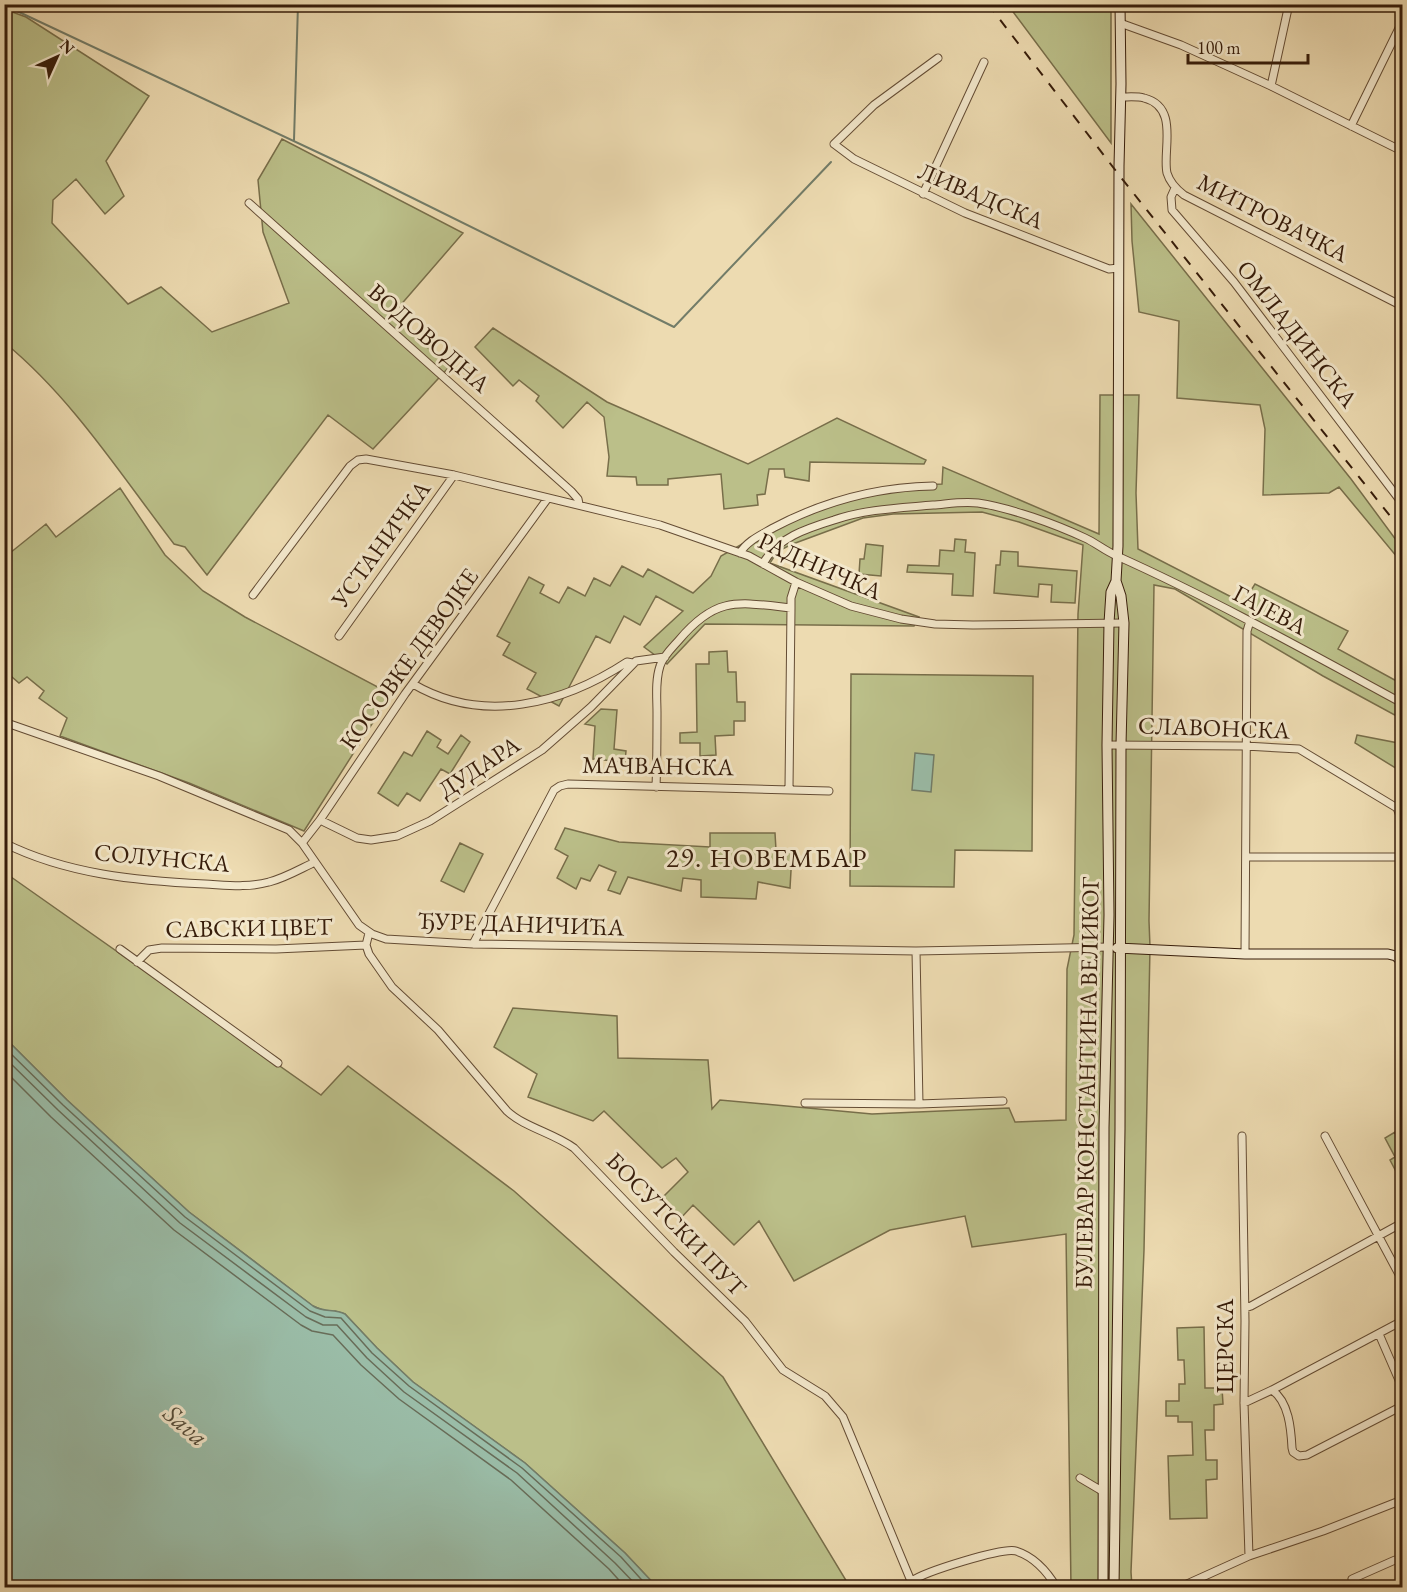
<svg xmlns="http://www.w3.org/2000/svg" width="1407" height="1592" viewBox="0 0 1407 1592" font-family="'EB Garamond',serif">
	<rect width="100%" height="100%" fill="#eddbb1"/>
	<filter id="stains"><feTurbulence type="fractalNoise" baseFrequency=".00333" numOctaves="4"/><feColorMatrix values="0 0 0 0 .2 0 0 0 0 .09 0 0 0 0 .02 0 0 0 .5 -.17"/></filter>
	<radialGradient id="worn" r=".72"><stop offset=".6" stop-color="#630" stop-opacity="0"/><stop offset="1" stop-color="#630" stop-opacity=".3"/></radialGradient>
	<!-- green -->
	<path fill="#bbbf89" stroke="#786e4a" stroke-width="1.5" d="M 1008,5 L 1111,5 L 1111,143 Z
		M 4,9 L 26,17 L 149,96 L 106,161 L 124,196 L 105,214 L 76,179 L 53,200 L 52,223 L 128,304 L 161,287 L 212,332 L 289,303 L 263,232 L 258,180 L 282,139 L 463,233 L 392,315 L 449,367 L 373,449 L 328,415 L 207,575 L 185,547 L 174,544 C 121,475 72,398 5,343 Z
		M 1131,204 L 1351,479 L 1402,548 L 1402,563 L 1339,487 L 1329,493 L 1263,495 L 1265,429 L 1260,405 L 1177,398 L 1179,321 L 1139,312 L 1132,241 Z
		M 493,328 L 607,402 L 748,464 L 837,418 L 926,460 L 924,464 L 810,462 L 809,481 L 785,477 L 784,469 L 769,469 L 765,494 L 757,495 L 758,505 L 724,509 L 721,474 L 668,479 L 668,485 L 637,485 L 636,477 L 607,476 L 609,457 L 604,417 L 587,402 L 563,428 L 536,401 L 539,396 L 519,380 L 513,386 L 475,347 Z
		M 1100,395 L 1139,395 L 1136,493 L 1138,549 L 1243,603 L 1255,584 L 1348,631 L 1338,649 L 1402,684 L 1402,719 L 1323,676 L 1175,589 L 1154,585 L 1149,921 L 1150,947 L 1144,1250 L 1131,1572 L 1132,1587 L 1071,1587 L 1066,1234 L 972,1247 L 965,1216 L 890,1230 L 794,1281 L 759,1221 L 734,1245 L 693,1205 L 680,1219 L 660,1200 L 688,1172 L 676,1158 L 662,1168 L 604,1111 L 593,1121 L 528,1097 L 537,1074 L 494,1047 L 513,1008 L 617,1016 L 618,1058 L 708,1060 L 712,1109 L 720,1100 L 872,1114 L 1009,1108 L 1015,1122 L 1066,1120 L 1067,969 L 1074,935 L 1078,614 L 1083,545 L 1019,522 L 982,512 L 893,514 L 863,518 L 790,545 L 777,552 L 770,563 L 919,617 L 914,626 L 705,624 L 667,664 L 644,647 L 683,611 L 656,596 L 640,625 L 624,616 L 610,643 L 596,636 L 559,706 L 527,689 L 536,673 L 503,655 L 510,643 L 497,636 L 529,577 L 544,585 L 540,593 L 559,603 L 568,587 L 585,596 L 594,578 L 610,586 L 622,566 L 643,577 L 648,569 L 693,593 L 711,576 L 721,556 L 781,522 L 815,506 L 902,486 L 942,484 L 943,467 L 1099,534 Z
		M 120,488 L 165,555 L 203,591 L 245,617 L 391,694 L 304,831 L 189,783 L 60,736 L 67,718 L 39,698 L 44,691 L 27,677 L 19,683 L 5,671 L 5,557 L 46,524 L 56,537 Z
		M 955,539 L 966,540 L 965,552 L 975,553 L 973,596 L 952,595 L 953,574 L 907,572 L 908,565 L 939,566 L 940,550 L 954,551 Z
		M 866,544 L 883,546 L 881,576 L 859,574 L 860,559 L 864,559 Z
		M 1001,551 L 1018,552 L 1018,566 L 1077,571 L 1075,603 L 1051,602 L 1052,585 L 1039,584 L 1038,597 L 994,593 L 996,565 L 1000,565 Z
		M 727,651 L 728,672 L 736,672 L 737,702 L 745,702 L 745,721 L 734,721 L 734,735 L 715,736 L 716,755 L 700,756 L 700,743 L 680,743 L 680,733 L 697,732 L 696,664 L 709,664 L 709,652 Z
		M 851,674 L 1033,676 L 1032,851 L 955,850 L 954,887 L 850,886 Z
		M 601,709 L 617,710 L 614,749 L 626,751 L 625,762 L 593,759 L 595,726 L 585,724 Z
		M 427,731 L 441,740 L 437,747 L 448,754 L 461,735 L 470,742 L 450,774 L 441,769 L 420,801 L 407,793 L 398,806 L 378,793 L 404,752 L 412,756 Z
		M 1357,735 L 1398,743 L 1402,758 L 1402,772 L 1355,743 Z
		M 565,828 L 619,842 L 710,847 L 710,833 L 775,833 L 776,850 L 792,853 L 790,888 L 758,882 L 756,899 L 701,897 L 701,880 L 683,878 L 681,891 L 628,877 L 620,894 L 608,890 L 616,872 L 599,865 L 590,881 L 581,878 L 576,889 L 557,878 L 568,856 L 555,849 Z
		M 460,843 L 483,854 L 464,892 L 441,881 Z
		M 4,872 L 321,1095 L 348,1066 L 514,1191 L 723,1377 L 850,1587 L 657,1587 L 625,1553 L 525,1463 L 413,1382 L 377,1348 L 345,1314 L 335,1311 L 327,1312 L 313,1306 L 189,1212 L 67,1100 L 5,1038 Z
		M 1395,1132 L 1401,1142 L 1402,1142 L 1402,1183 L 1390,1160 L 1395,1157 L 1385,1138 Z
		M 1204,1327 L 1205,1388 L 1222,1388 L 1223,1404 L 1214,1405 L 1214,1430 L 1205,1430 L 1206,1460 L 1217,1460 L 1217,1479 L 1206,1480 L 1207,1518 L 1170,1519 L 1168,1456 L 1193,1455 L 1192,1422 L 1178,1422 L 1178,1416 L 1166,1416 L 1166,1401 L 1179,1401 L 1179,1384 L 1185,1384 L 1184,1360 L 1178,1360 L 1177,1328 Z"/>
	<!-- water -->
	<path fill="#9abca7" stroke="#727c68" stroke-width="1.5" d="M 915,753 L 934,755 L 931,792 L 912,790 Z
		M 5,1038 L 67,1100 L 189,1212 L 313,1306 C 324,1313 334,1308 345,1314 L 377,1348 L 413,1382 L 525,1463 L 625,1553 L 657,1587 L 19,1588 L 5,1577 Z"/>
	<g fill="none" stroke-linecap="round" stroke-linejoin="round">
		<!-- shore -->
		<path stroke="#686c58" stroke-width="1.5" d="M 4,1047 L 63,1105 L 185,1217 L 310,1311 L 325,1317 L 341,1318 L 372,1353 L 409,1386 L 522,1468 L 621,1557 L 649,1588
			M 4,1057 L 58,1110 L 180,1223 L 306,1317 L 323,1325 L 337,1325 L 367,1358 L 404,1392 L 517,1473 L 615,1563 L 639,1588
			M 4,1070 L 51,1117 L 174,1230 L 301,1325 L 312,1331 L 333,1335 L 361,1365 L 399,1399 L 511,1480 L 609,1569 L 626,1588"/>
		<!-- stream -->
		<path stroke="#727c68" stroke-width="2" d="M 4,5 L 366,175 L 674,327 L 831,162
			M 294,140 L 298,4"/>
		<!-- street casing -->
		<g stroke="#644c34" stroke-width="9">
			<path id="street" d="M 1120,23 L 1181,45 L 1271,86 L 1402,151
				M 938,58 L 874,105 L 834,144 L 854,159 L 965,213 L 1109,269 L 1119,268
				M 1271,86 L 1289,4
				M 1121,97 C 1128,97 1137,96 1144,98 C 1180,107 1162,151 1167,173 C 1170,183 1176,189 1184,195 L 1402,306
				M 1351,126 L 1402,22
				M 1175,188 L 1171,197 L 1172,210 L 1234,282 L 1402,503
				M 923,194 L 984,62
				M 249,203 L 571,491 L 578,499 L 579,504
				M 740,553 C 747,541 761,535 773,528 C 824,501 876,487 933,486
				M 763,564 C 776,538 808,528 834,520 C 866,509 900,508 933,505 C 947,504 963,501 978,503 C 1011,508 1055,524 1085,538 C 1096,543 1105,551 1117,556 C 1215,600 1308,652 1402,703
				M 253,595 L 350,466 L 358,460 L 366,459 L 454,475 L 660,525 L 749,556 L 796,582 L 851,606 L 901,619 L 935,624 L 973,625 L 1124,623
				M 339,636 L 454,475
				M 413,684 C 483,725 563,704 627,662 L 633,663
				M 4,722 L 159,776 L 289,830 L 302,843 L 359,925 L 372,934 L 386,939 L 473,944 L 916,951 L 1109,947
				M 1107,745 L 1245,746 L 1299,749 L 1397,808 L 1401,818 L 1400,857
				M 656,787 C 657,762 657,737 657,713 C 657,698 655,681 660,666 C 663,656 672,648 679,640 C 716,596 737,602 791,608
				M 789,788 L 791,608 L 791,598 L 796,582
				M 320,820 L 357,838 L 371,840 L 397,836 L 430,821 L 542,750 L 591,707 L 636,661 L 665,657
				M 4,843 C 66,874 137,881 205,884 C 226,885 248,888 269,882 C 285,878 300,869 315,862
				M 302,843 L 320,820 L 405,694 L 548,498
				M 1246,857 L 1402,857
				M 369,933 L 366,945 L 369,954 L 392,987 L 438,1030 L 507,1111 C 524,1127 553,1133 574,1148 L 674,1252 L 745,1321 L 783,1370 L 825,1396 L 843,1417 L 911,1581
				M 473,944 L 554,790 L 560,786 L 568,784 L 829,791
				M 120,949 L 278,1063
				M 916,951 L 919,1104
				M 1245,954 L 1247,631 L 1250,621
				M 137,962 L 149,950 L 162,948 L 276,949 L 366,945
				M 805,1103 L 919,1104 L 1003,1101
				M 1242,1136 L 1245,1321 L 1244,1403 L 1249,1556
				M 1325,1136 L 1402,1280
				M 1245,1308 L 1251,1306 L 1402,1223
				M 1379,1334 L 1402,1387
				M 1272,1390 C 1289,1402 1291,1429 1292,1448 L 1293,1452 L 1299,1456 L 1307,1455 L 1402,1406
				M 1244,1403 L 1272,1390 L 1402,1321
				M 1080,1478 L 1102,1491
				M 906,1588 C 907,1586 911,1581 912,1581 C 924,1572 1003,1547 1016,1551 C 1035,1557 1047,1571 1057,1588
				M 1178,1588 L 1249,1556 L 1323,1531 L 1402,1500
				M 1355,1588 L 1352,1579 L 1395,1560"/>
		</g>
		<!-- secondary casing -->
		<g stroke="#361c0a" stroke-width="11">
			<path id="secondary" d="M 1117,948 L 1245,954 L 1388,954 L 1396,956 L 1402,962
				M 1103,1588 L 1104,1128 L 1109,915 L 1107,745 L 1109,623 L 1111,592 L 1116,581 L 1118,546 L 1119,166 L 1121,84 L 1120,4
				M 1114,1588 L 1120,1129 L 1121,745 L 1124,623 L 1121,596 L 1116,581"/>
		</g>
		<!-- street -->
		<use href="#street" stroke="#f3e8cc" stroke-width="7"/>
		<!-- secondary -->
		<use href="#secondary" stroke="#f3e8cc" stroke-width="9"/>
		<!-- rail -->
		<path stroke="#361c0a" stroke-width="2" stroke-dasharray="10 10" stroke-linecap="butt" d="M 988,4 L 1119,175 L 1402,531"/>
	</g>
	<g text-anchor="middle" stroke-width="6" stroke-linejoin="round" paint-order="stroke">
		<!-- street labels -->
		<g font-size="24" fill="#361c0a" stroke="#f3e8cc">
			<text transform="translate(981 196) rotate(23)" y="8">ЛИВАДСКА</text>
			<text transform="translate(1273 218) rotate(27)" y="8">МИТРОВАЧКА</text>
			<text transform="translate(1297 334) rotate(52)" y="8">ОМЛАДИНСКА</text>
			<text transform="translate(429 338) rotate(41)" y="8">ВОДОВОДНА</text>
			<text transform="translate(381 544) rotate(-54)" y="8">УСТАНИЧКА</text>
			<text transform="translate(820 566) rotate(24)" y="8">РАДНИЧКА</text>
			<text transform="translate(1270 610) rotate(28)" y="8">ГАЈЕВА</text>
			<text transform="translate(409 659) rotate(-54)" y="8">КОСОВКЕ ДЕВОЈКЕ</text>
			<text transform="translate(1214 728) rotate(2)" y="8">СЛАВОНСКА</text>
			<text transform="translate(658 766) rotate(1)" y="8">МАЧВАНСКА</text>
			<text transform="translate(479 767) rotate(-33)" y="8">ДУДАРА</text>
			<text transform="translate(162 858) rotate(5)" y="8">СОЛУНСКА</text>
			<text transform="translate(521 924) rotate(2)" y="8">ЂУРЕ ДАНИЧИЋА</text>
			<text transform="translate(249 928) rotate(-1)" y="8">САВСКИ ЦВЕТ</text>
			<text transform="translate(1087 1083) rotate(-89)" y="8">БУЛЕВАР КОНСТАНТИНА ВЕЛИКОГ</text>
			<text transform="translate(676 1224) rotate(46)" y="8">БОСУТСКИ ПУТ</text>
			<text transform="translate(1225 1346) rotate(-90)" y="8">ЦЕРСКА</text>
		</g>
		<!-- water labels -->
		<g font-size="26" font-style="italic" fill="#544c39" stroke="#f3e8cc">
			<text transform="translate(186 1425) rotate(41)" y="9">Sava</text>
		</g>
		<!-- quarter labels -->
		<g font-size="27" letter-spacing="1.5" fill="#361c0a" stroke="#f3e8cc">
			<text x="767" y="867">29. НОВЕМБАР</text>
		</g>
	</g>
	<!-- margin -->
	<rect width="1407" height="1592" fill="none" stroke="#eddbb1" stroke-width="24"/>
	<rect x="6" y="6" width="1395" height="1580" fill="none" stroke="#361c0a" stroke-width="3"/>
	<rect x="12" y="12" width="1383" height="1568" fill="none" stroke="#361c0a" stroke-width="1.5"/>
	<!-- north arrow -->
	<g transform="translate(57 57) rotate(45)" stroke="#f3e8cc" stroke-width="4.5" paint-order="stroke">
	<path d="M0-4.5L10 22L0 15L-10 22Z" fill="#361c0a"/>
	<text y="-9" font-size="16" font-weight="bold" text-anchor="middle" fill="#361c0a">N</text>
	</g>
	<!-- scale -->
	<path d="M1188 54v9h120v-9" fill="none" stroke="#361c0a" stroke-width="3"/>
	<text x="1197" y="54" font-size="18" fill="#361c0a" stroke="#f3e8cc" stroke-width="4.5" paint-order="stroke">100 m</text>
	<rect width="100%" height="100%" filter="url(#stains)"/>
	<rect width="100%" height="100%" fill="url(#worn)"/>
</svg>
